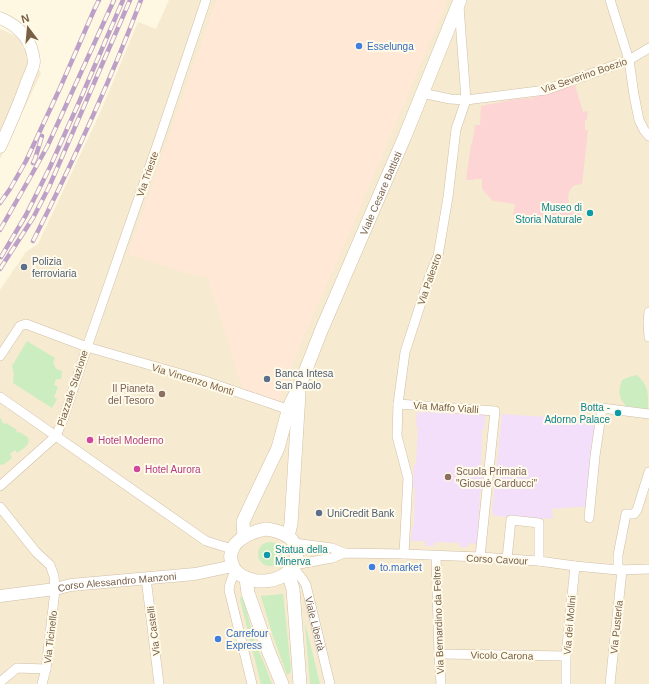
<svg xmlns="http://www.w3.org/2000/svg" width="649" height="684" viewBox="0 0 649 684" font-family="Arial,sans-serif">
	<rect width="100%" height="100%" fill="#fef7e2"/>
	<!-- residential -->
	<path fill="#f6ead0" d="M 169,0 L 649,0 L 649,684 L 0,684 L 0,290 L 26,252 L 38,244 L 100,113 L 138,22 L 156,29 Z
		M 0,29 L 18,37 L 41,73 L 0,159 Z"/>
	<!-- commercial -->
	<path fill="#ffe8d5" d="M 216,0 L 442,0 L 447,2 L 356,218 L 298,350 L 279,403 L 243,391 L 208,278 L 189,274 L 127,254 L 128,254 Z"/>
	<!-- education -->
	<path fill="#f4dffa" d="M 417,412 L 485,415 L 484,429 L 482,430 L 481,468 L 483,468 L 482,490 L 480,491 L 478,530 L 479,544 L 469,543 L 468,547 L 460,547 L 460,543 L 435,542 L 434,546 L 425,546 L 425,541 L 411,541 L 412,526 L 414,526 L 415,488 L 413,487 L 414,465 L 416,464 L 418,427 L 416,426 Z
		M 502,414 L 597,420 L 587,507 L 576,507 L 552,509 L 553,518 L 542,519 L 494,516 L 492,510 Z"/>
	<!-- medical -->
	<path fill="#fdd5d4" d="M 575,85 L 583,112 L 588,111 L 587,120 L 585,120 L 585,130 L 588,130 L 582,184 L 575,185 L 572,187 L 569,192 L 568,197 L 569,203 L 574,207 L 580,209 L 578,225 L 513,215 L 515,204 L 501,202 L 493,201 L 482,189 L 482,179 L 474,179 L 473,180 L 466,180 L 471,144 L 472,144 L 475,125 L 480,125 L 481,106 L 516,99 L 531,98 Z"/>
	<!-- green -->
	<path fill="#cbedbf" d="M 27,341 L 55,358 L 53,362 L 56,369 L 62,371 L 61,379 L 56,379 L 54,385 L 58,387 L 54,397 L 57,399 L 52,408 L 13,383 L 14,374 L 12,366 Z
		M 637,375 C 649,386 648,393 648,409 L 626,406 C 618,395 618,393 622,380 L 629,377 Z
		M 0,418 L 2,420 L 2,422 L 5,424 L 6,423 L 17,430 L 16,431 L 19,433 L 20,432 C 22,434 27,436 28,438 C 32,444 21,450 17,453 L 15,450 L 10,454 L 12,458 L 3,465 L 2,464 L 0,465 Z
		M258 554a12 12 0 1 1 24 0a12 12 0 1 1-24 0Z
		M 283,594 L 291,670 L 290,673 L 287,675 L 273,636 L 261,596 Z
		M 241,597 L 243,597 L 255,643 L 264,663 L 272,684 L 261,684 L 240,599 Z
		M 305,623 L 320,684 L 310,684 Z"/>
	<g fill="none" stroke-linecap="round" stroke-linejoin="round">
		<!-- minor casing -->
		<g stroke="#d0bfa8" stroke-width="10">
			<g id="minor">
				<path d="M 610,0 L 629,60 L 634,95 L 639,120 L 644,130 L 649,136"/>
				<path d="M 422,93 L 450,99 L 466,100 L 546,90 L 629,60 L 649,48"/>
				<path d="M 649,312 L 648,322 L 649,337"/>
				<path d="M 0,356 L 20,326 L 26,324 L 87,347 L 202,380 L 281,407 L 293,413"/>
				<path d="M 0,397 L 206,541 L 232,549"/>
				<path d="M 398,404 L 495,411 L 480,557"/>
				<path d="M 0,486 L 56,436 L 64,417 L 87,347 L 160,137 L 206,0"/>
				<path d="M 0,507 L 36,552 L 50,565 L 54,576 L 55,589 L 54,599 L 46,669 L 42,684"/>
				<path d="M 589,518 L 595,456 L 602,408 L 649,414"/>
				<path d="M 294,543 L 332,548 L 344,553"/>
				<path d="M 404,554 L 408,478 L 397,436 L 398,404 L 405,352 L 430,275 L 438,256 L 448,197 L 456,129 L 466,100 L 459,6"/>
				<path d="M 436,556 L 439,654 L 441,684"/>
				<path d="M 507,559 L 511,520 L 539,523 L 539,561"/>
				<path d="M 294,565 L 332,558 L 344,553 L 404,554 L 480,557 L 539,561 L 575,566 L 618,570 L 649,569"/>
				<path id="s1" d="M 293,567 L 303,580 L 306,585 L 330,684"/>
				<path d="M 235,570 L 230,584 L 229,590 L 252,684"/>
				<path d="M 618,570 L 618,555 L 626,514 L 634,514 L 637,510 L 649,472"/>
				<path d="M 146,578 L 159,684"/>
				<path d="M 439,654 L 566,656"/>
				<path d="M 0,682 L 17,668 L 46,669"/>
				<path d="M 566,684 L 566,656 L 575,566"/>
				<path d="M 610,684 L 622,570"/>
			</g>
		</g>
		<!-- tertiary casing -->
		<g stroke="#d0bfa8" stroke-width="13">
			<g id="tertiary">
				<path d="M 0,18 C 19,26 32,40 34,61 C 34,67 30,74 28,79 C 20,102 10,125 0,147"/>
				<path id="s2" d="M 0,596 L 55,589 L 71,585 L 195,574 L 233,566"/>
			</g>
		</g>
		<!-- secondary casing -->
		<g stroke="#d4c1a4" stroke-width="14">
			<g id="secondary">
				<path d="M 266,529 C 274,530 282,532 289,537 C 299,545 299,562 290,570 C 279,582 258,584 244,577 C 238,574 234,570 232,564 C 225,543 249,532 266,529 Z"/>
				<path d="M 288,536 L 291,524 L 299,393"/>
				<path id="s3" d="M 244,537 L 243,522 L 248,511 L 278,448 L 288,411 L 291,403 L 300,385 L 321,331 L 405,136 L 460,0"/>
				<path d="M 288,572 L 293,589 L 300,684"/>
				<path d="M 246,578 L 248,593 L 268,650 L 282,684"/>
			</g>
		</g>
		<!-- minor -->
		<use href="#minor" stroke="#fff" stroke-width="9"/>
		<!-- tertiary -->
		<use href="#tertiary" stroke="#fff" stroke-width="12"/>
		<!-- secondary -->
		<use href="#secondary" stroke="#fff" stroke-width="13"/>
		<!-- rail casing -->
		<g stroke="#bca0c8" stroke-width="4.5">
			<path id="rail" d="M 33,163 L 35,159 L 42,136
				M 0,203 L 10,189 L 26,161 L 60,88 L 95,8 L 99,0
				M 0,230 L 32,174 L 47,147 L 114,0
				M 33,241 C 73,162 110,82 141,0
				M 1,257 L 26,215 L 50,167 L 80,100 L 123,0
				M 0,269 L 33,218 L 49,187 L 130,0"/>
		</g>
		<!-- rail -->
		<use href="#rail" stroke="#fffaea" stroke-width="3" stroke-dasharray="9" stroke-linecap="butt"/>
	</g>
	<!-- markers -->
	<g fill="#3f7fe0" stroke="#fffaea" stroke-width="1.5">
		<circle cx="359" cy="46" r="4"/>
		<circle cx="372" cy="567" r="4"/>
		<circle cx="218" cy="639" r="4"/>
	</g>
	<g fill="#0f9aa8" stroke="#fffaea" stroke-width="1.5">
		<circle cx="590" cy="213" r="4"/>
		<circle cx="618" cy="413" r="4"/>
		<circle cx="267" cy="555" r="4"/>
	</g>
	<g fill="#5c6f8a" stroke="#fffaea" stroke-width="1.5">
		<circle cx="24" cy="267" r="4"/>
		<circle cx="267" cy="379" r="4"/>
		<circle cx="319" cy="513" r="4"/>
	</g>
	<g fill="#8d6e63" stroke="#fffaea" stroke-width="1.5">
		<circle cx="162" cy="394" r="4"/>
		<circle cx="448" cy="477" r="4"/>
	</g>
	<g fill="#d1479c" stroke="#fffaea" stroke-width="1.5">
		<circle cx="90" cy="440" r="4"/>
		<circle cx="137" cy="469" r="4"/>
	</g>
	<g text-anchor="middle" stroke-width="4" stroke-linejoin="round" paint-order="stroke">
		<!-- shop labels -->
		<g font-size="10" fill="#366cbe" stroke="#fffaea" text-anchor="start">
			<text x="367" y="50">Esselunga</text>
			<text x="380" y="571">to.market</text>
			<text x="226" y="637">Carrefour<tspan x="226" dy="12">Express</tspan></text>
		</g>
		<!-- street labels -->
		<g font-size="10" fill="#785f46" stroke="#fffaea">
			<text transform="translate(584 75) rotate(-19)" y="4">Via Severino Boezio</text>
			<text transform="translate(147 174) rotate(-71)" y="4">Via Trieste</text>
			<text dy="4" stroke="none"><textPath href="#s3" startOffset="372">Viale Cesare Battisti</textPath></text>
			<text transform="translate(429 279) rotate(-71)" y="4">Via Palestro</text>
			<text transform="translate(193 379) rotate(17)" y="4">Via Vincenzo Monti</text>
			<text transform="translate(72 388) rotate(-72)" y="4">Piazzale Stazione</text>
			<text transform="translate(446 407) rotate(4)" y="4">Via Maffo Vialli</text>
			<text transform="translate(497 559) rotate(3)" y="4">Corso Cavour</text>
			<text dy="4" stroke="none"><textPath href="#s2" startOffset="118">Corso Alessandro Manzoni</textPath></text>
			<text transform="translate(438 620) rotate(-92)" y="4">Via Bernardino da Feltre</text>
			<text dy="4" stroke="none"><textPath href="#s1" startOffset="62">Viale Libertà</textPath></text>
			<text transform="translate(569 625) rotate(-85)" y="4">Via dei Molini</text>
			<text transform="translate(616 627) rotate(-84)" y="4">Via Pusterla</text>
			<text transform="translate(153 631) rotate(-97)" y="4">Via Castelli</text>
			<text transform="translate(50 637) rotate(-83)" y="4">Via Ticinello</text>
			<text transform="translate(502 655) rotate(1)" y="4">Vicolo Carona</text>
		</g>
		<!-- culture labels -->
		<g font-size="10" fill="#0d838f" stroke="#fffaea" text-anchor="end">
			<text x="582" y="211">Museo di<tspan x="582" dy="12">Storia Naturale</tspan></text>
			<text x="610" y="411">Botta -<tspan x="610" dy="12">Adorno Palace</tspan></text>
			<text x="275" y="553" text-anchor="start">Statua della<tspan x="275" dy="12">Minerva</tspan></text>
		</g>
		<!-- service labels -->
		<g font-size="10" fill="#4e5e75" stroke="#fffaea" text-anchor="start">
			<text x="32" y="265">Polizia<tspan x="32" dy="12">ferroviaria</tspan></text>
			<text x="275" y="377">Banca Intesa<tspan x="275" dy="12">San Paolo</tspan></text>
			<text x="327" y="517">UniCredit Bank</text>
		</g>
		<!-- education labels -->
		<g font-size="10" fill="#785e54" stroke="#fffaea" text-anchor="end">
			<text x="154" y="392">Il Pianeta<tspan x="154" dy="12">del Tesoro</tspan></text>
			<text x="456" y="475" text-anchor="start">Scuola Primaria<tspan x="456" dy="12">"Giosuè Carducci"</tspan></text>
		</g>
		<!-- hotel labels -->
		<g font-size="10" fill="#b23c85" stroke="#fffaea" text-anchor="start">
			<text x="98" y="444">Hotel Moderno</text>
			<text x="145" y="473">Hotel Aurora</text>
		</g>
	</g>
	<!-- north arrow -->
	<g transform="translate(28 28) rotate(344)" stroke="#fffaea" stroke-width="3" paint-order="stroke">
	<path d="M0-3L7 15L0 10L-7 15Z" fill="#785f46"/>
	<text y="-6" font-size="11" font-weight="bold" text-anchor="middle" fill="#785f46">N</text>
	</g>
</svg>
